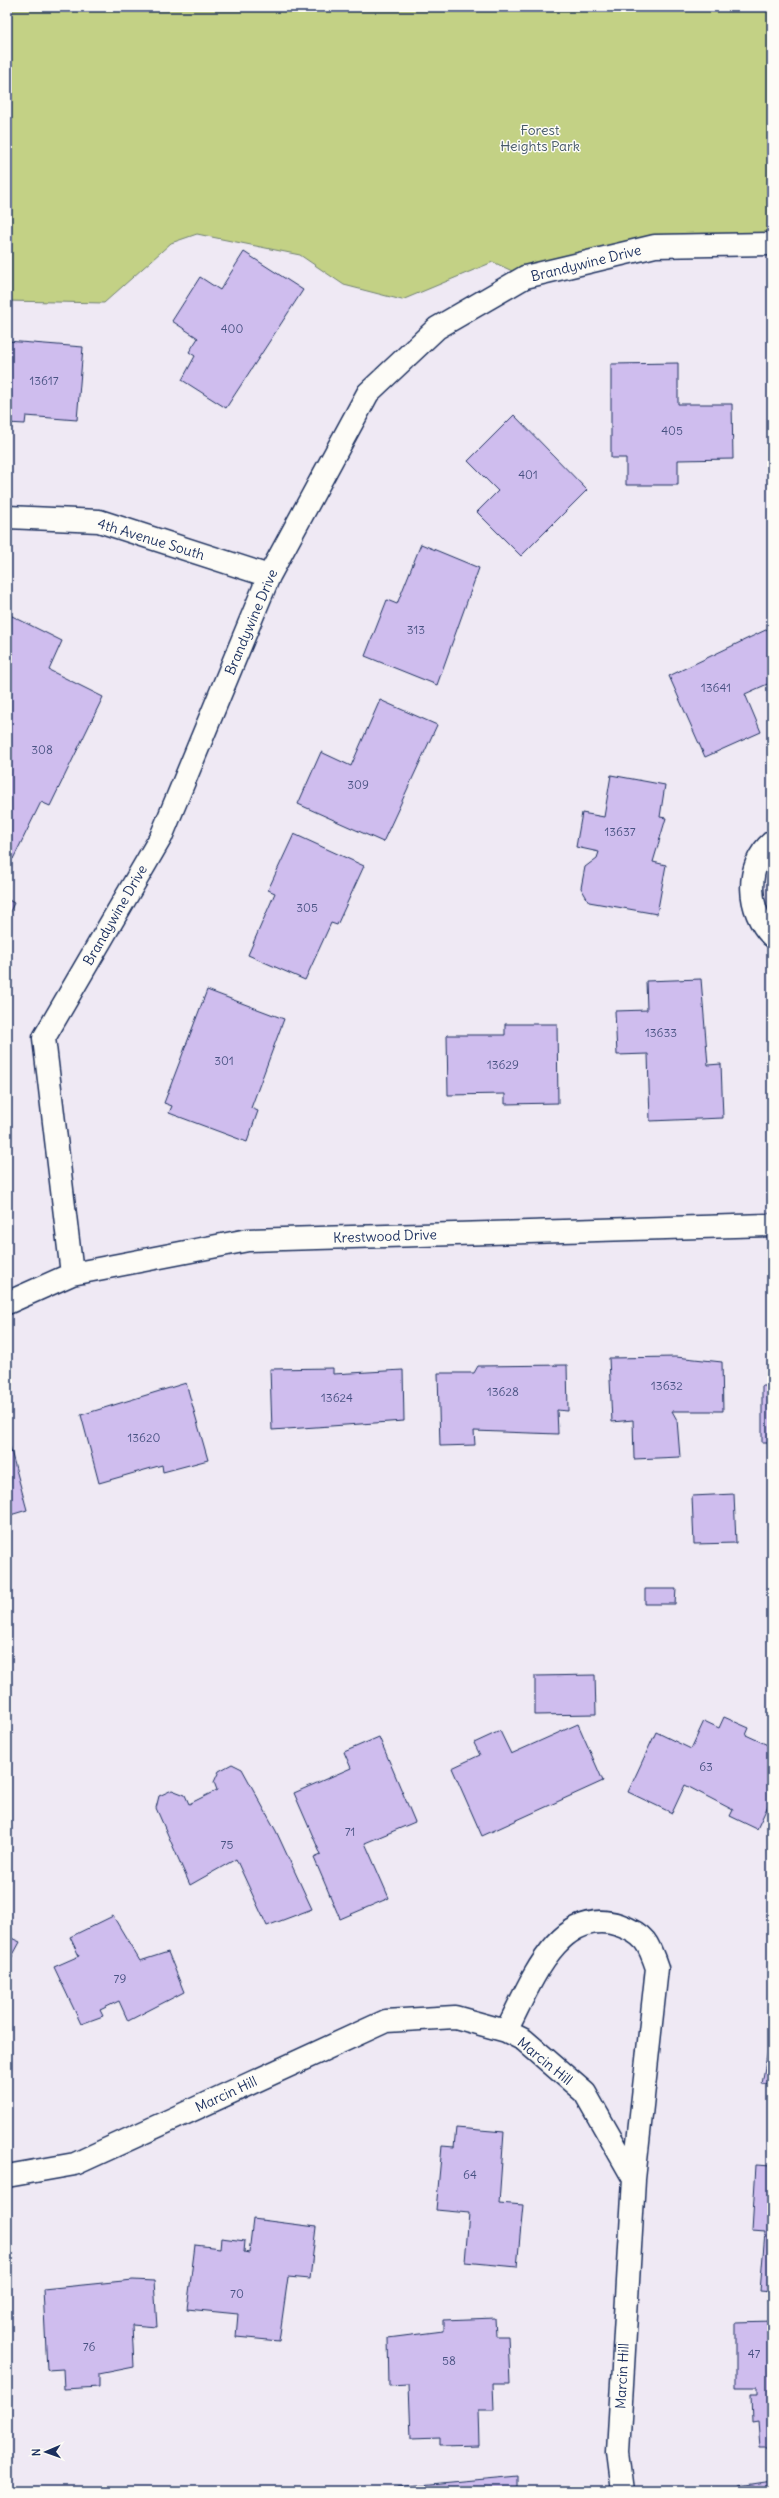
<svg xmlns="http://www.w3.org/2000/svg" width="779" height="2498" viewBox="0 0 779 2498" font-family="Delius,sans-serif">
	<rect width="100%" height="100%" fill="#efe9f4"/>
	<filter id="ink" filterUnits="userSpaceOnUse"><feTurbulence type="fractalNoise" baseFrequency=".025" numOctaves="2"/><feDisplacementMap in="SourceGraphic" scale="8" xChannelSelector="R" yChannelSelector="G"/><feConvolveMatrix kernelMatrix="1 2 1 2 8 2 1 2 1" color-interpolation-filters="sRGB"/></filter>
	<g filter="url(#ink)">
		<!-- green -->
		<path fill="#c3d185" stroke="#6f8072" d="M 7,7 L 772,7 L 772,244 L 655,246 L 525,277 L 493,262 L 402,300 L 344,285 L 300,255 L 197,234 L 171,243 L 104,303 L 7,301 Z"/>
		<!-- building -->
		<path fill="#cfbdee" stroke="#1b2f5e" d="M 244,252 L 303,290 L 226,408 L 182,380 L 195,356 L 189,352 L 198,338 L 172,321 L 200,277 L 220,290 Z
			M 7,341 L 83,347 L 77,420 L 26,416 L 25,424 L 7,423 Z
			M 678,363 L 678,404 L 732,404 L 733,459 L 678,460 L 678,485 L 626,485 L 626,458 L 611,458 L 611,364 Z
			M 514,415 L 587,490 L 521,556 L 477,512 L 498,491 L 468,461 Z
			M 421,544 L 479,568 L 437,685 L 365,656 L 387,600 L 397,604 Z
			M 10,615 L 62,641 L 49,670 L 103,697 L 50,806 L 41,802 L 13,859 L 7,856 L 7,620 Z
			M 772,627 L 772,682 L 745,694 L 761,732 L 705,757 L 669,676 Z
			M 380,700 L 437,725 L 383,842 L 298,804 L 321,752 L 351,766 Z
			M 611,775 L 665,785 L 660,817 L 666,818 L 653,862 L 666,865 L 657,914 L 589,902 L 581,888 L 585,867 L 597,858 L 599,852 L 576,847 L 582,813 L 604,817 Z
			M 294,834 L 364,866 L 337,925 L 331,923 L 305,980 L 248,955 L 275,893 L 268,890 Z
			M 7,899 L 14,903 L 7,918 Z
			M 701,979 L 708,1065 L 721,1064 L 723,1118 L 650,1121 L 648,1054 L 617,1055 L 615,1011 L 647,1010 L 646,981 Z
			M 207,990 L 284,1019 L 251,1108 L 258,1111 L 247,1142 L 169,1113 L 172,1106 L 164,1103 Z
			M 505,1024 L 557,1024 L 558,1103 L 505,1104 L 505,1094 L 448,1095 L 447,1035 L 505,1035 Z
			M 676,1357 L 722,1362 L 723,1411 L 672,1411 L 677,1420 L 680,1457 L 634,1459 L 633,1420 L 612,1422 L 609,1358 Z
			M 567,1365 L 568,1411 L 557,1410 L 558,1434 L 474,1431 L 475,1445 L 440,1446 L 438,1373 L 474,1373 L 478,1366 Z
			M 333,1368 L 333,1374 L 403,1370 L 404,1421 L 272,1430 L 270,1369 Z
			M 186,1383 L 208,1460 L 163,1472 L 162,1465 L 99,1483 L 81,1415 Z
			M 762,1386 L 772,1386 L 772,1443 L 762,1443 Z
			M 10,1447 L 27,1510 L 7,1516 L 7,1448 Z
			M 734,1494 L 736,1543 L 694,1544 L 692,1496 Z
			M 645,1589 L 676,1589 L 675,1604 L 645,1604 Z
			M 595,1675 L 596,1714 L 535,1715 L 535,1676 Z
			M 724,1717 L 749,1728 L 746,1735 L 772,1747 L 772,1797 L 757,1829 L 730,1816 L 733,1810 L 685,1785 L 672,1813 L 628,1792 L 656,1732 L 691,1749 L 704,1721 L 719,1728 Z
			M 578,1724 L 603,1781 L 482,1836 L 452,1768 L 480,1755 L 474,1743 L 500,1731 L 511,1754 Z
			M 379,1737 L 415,1822 L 365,1843 L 389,1898 L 340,1919 L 314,1858 L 321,1855 L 294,1793 L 351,1768 L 344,1752 Z
			M 232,1764 L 242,1769 L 276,1831 L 312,1909 L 267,1926 L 236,1859 L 190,1885 L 156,1808 L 159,1796 L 172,1790 L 185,1795 L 189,1804 L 217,1790 L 214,1782 L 219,1771 Z
			M 113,1916 L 140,1961 L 168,1952 L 184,1992 L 128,2021 L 119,2001 L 100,2010 L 103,2016 L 81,2024 L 54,1967 L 79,1956 L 70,1937 Z
			M 7,1936 L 20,1942 L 7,1966 Z
			M 772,2027 L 772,2083 L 762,2084 Z
			M 456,2128 L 504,2132 L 499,2203 L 523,2205 L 517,2267 L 465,2262 L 469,2213 L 436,2210 L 442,2146 L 454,2147 Z
			M 756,2165 L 772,2166 L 772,2292 L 760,2291 L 765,2232 L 752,2231 Z
			M 253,2219 L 316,2227 L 310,2279 L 288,2277 L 279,2341 L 236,2337 L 238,2314 L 187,2309 L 195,2245 L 220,2248 L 221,2238 L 245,2241 L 244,2252 L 249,2253 Z
			M 133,2280 L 154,2281 L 157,2327 L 132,2325 L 134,2367 L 99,2374 L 99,2387 L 64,2389 L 63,2369 L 47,2370 L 43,2289 Z
			M 495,2318 L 496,2336 L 508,2336 L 510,2384 L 493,2384 L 494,2410 L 478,2410 L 479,2445 L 440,2446 L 440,2438 L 411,2439 L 409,2385 L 389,2386 L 388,2338 L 443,2331 L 443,2320 Z
			M 772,2321 L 772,2447 L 760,2447 L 758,2421 L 752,2422 L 751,2394 L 758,2394 L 758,2387 L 736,2387 L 736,2322 Z
			M 518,2476 L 518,2491 L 398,2491 L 398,2487 Z
			M 772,2481 L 772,2491 L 740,2491 L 739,2486 Z"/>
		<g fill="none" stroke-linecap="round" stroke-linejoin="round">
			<!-- minor casing -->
			<g stroke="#1b2f5e" stroke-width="25">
				<path id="minor" d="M 7,517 L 99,521 L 269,576
					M 772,842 C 744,866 747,911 772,936
					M 72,1274 L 44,1038 L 161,837 L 269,576 L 368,393 L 437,328 L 525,277 L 655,246 L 772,244
					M 7,1303 L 72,1274 L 248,1240 L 772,1225
					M 506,2031 C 529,1988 557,1905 619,1925 C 645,1934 649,1944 657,1968 L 634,2179
					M 7,2176 L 75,2164 L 386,2021 L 455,2017 L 506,2031 L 524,2040 L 585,2093 L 634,2179 L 618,2452 L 623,2491"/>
			</g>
			<!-- minor -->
			<use href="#minor" stroke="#fdfcf7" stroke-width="22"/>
		</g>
	</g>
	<g text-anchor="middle" stroke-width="3" stroke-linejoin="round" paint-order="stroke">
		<!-- number labels -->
		<g font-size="12" fill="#485282">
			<text x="232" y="333">400</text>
			<text x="44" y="385">13617</text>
			<text x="672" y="435">405</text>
			<text x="528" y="479">401</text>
			<text x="416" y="634">313</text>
			<text x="716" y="692">13641</text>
			<text x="42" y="754">308</text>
			<text x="358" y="789">309</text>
			<text x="620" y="836">13637</text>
			<text x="307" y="912">305</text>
			<text x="661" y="1037">13633</text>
			<text x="224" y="1065">301</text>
			<text x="503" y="1069">13629</text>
			<text x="667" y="1390">13632</text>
			<text x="503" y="1396">13628</text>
			<text x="337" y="1402">13624</text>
			<text x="144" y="1442">13620</text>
			<text x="706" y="1771">63</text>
			<text x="350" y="1836">71</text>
			<text x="227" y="1849">75</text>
			<text x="120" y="1983">79</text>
			<text x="470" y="2179">64</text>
			<text x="237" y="2298">70</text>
			<text x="89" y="2351">76</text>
			<text x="754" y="2358">47</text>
			<text x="449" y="2365">58</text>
		</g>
		<!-- park labels -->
		<g font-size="14" fill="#455868" stroke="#fdfcf7">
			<text x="540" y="135">Forest<tspan x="540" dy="16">Heights Park</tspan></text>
		</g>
		<!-- street labels -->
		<g font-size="14" fill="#1b2f5e" stroke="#fdfcf7">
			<text transform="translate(586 263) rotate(-14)" y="5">Brandywine Drive</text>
			<text transform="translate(151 539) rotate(17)" y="5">4th Avenue South</text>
			<text transform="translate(251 622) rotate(-67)" y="5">Brandywine Drive</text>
			<text transform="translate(115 915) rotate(-60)" y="5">Brandywine Drive</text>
			<text transform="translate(385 1236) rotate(-2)" y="5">Krestwood Drive</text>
			<text transform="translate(545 2061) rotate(39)" y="5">Marcin Hill</text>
			<text transform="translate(226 2094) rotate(-25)" y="5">Marcin Hill</text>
			<text transform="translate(622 2376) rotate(-87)" y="5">Marcin Hill</text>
		</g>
	</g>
	<!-- margin -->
	<rect width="779" height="2498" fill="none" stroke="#fdfcf7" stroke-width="24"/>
	<rect x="12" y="12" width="755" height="2474" fill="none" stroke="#1b2f5e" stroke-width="1.5" filter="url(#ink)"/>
	<!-- north arrow -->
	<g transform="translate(46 2452) rotate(268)" stroke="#fdfcf7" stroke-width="3" paint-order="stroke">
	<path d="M0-3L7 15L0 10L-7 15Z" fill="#1b2f5e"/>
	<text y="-6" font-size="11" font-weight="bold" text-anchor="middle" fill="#1b2f5e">N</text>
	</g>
</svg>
